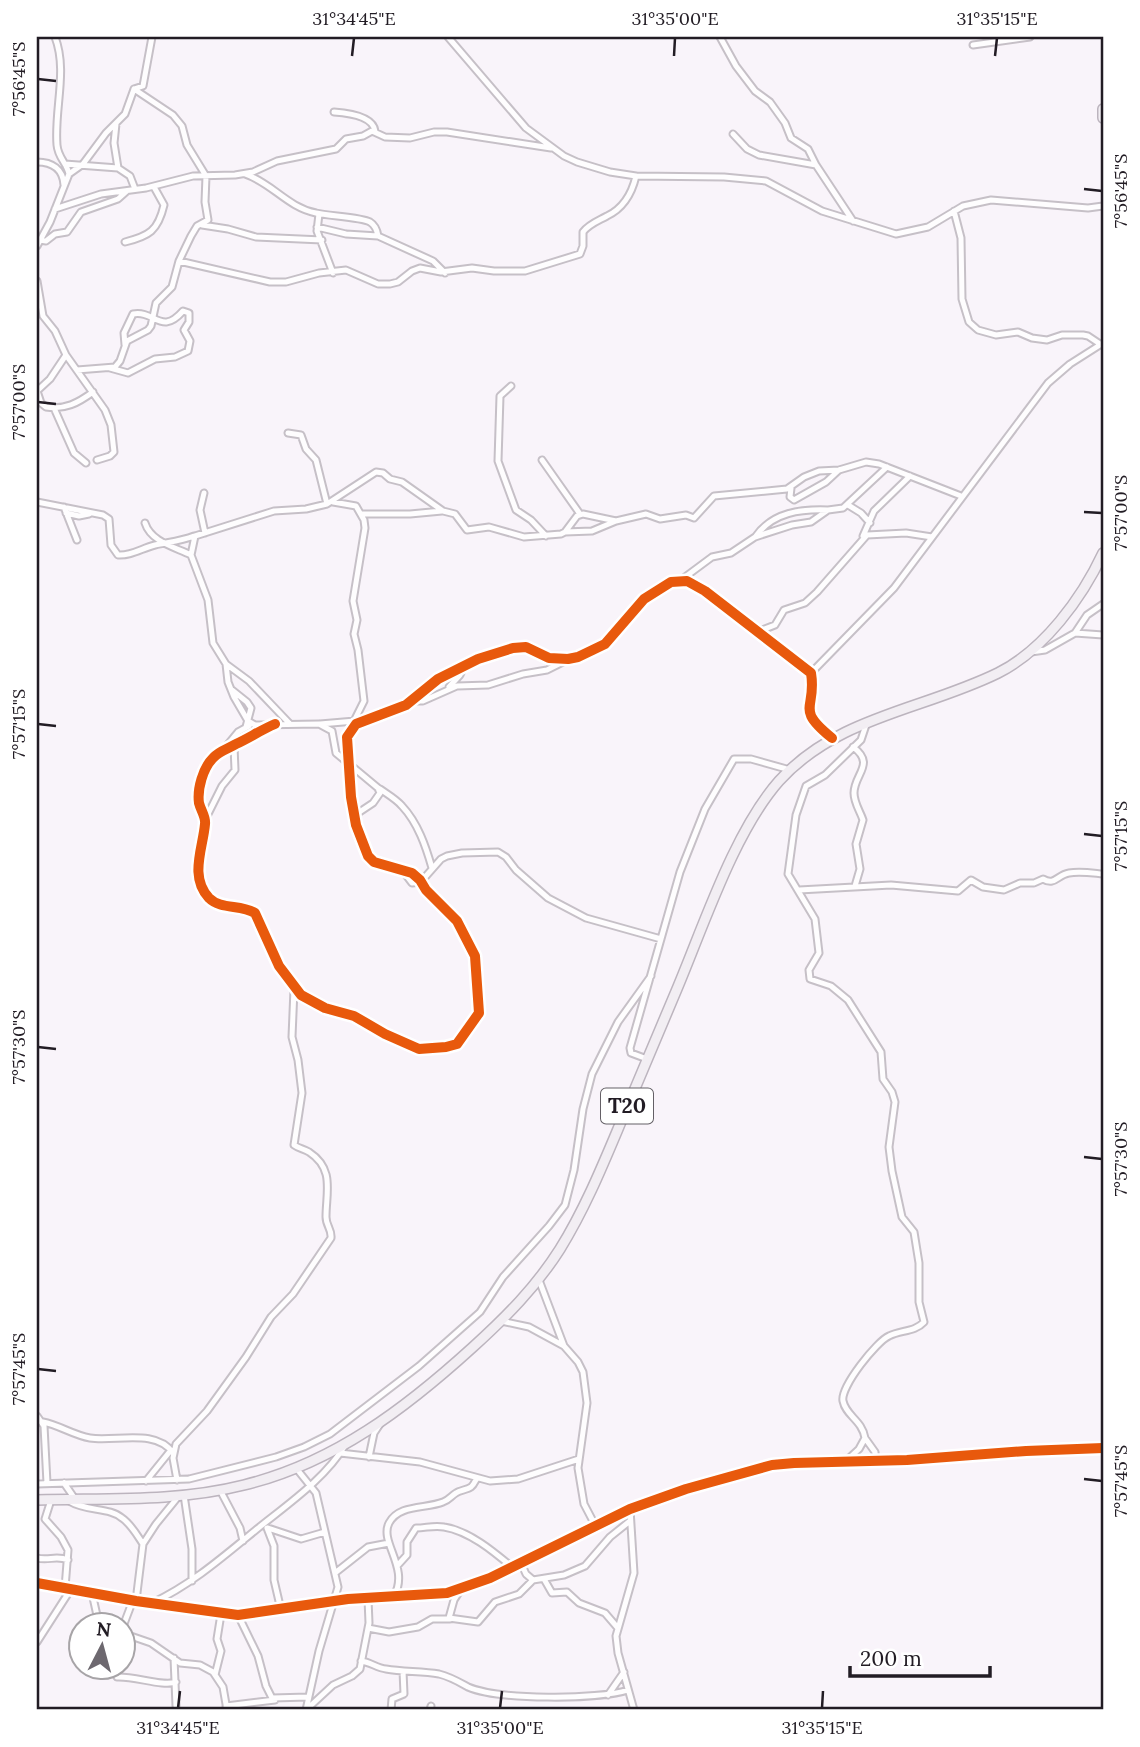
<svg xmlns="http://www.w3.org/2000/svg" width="1140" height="1747" viewBox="0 0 1140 1747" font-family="Lora,serif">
	<rect width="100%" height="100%" fill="#f9f4fa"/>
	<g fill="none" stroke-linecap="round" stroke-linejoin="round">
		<!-- minor casing -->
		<g stroke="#c6c0c7" stroke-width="9">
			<path id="minor" d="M 448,37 L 526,128 L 564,156 L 577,162 L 610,172 L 636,176 L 724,177 L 766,181 L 822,211 L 896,234 L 928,227 L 963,206 L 991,200 L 1088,208 L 1103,206
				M 720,37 L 736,66 L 755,91 L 770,102 L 785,123 L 791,138 L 808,149 L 816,165
				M 973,45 L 1030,37
				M 334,112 C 348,113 373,116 375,131
				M 116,124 L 114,143 L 118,168
				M 733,134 L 747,149 L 759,155 L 816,165 L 853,221
				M 37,162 C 52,162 63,169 64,185
				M 65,164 L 118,168 L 130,176 L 135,189
				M 69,174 L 83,164 L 106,133 L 125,114 L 134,89 L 143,86 L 152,37
				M 245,174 C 272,183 287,207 316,213 C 328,216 361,217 370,222 C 375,225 377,230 378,236 L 433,261 L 445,273
				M 55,209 L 101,194 L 146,188 L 193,176 L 235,175 L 253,172 L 277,161 L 336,149 L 346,139 L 363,136 L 372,131 L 385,137 L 410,138 L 434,132 L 447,132 L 551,148
				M 954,211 L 961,238 L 962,299 L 969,322 L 978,330 L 996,335 L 1018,332 L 1032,338 L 1047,340 L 1062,335 L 1083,335 L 1088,336 L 1100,344
				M 319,214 L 317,231 L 333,273
				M 202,225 L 228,229 L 256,237 L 322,240
				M 317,227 L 346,234 L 378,236
				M 40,240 L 46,241 L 55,234 L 67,232 L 81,212 L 118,199 L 127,191
				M 125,242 C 149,236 158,231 164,205 L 154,187
				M 37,246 L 50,222 L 69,174 C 67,163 58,158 57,145 C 54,109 68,71 55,37
				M 179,261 L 270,282 L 286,282 L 319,273 L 346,270 L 378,284 L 390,284 L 398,282 L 412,271 L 420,268 L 441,272 L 472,268 L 494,271 L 525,271 L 580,254 L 583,246 L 583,232 C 589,224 598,221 607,216 C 624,208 632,193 636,176
				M 37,281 L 43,316 L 55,331 L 66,355 L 105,410 L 111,425 L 114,452 L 110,456 L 97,460
				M 66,355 L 50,379 L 37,391 L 41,403 L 46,407 C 65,410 78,403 93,392
				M 110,368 L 128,373 L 155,359 L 175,357 L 188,351 L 190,341 L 184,330 L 189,322 L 189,313 L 183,311 C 161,336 155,310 133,314 L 124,333 L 125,345
				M 77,370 L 115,367 L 120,361 L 127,341 L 148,330 L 151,326 L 156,303 L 172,287 L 179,261 L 191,236 L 197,226 L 208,220 L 205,202 L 206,176 L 187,145 L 182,126 L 173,115 L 134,89
				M 511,386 L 500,396 L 498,461 L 516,510 L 531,520 L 546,536
				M 54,408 L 74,453 L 86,463
				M 288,433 L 301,435 L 306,449 L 316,460 L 327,504
				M 542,460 L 580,514
				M 791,488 L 790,497 L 794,500 L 826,482 L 839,470
				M 204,493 L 200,510 L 205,533
				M 37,502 L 103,515 L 109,519 L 111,545 L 118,555 C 132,556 142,548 155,545 C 169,542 181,541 194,536
				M 333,502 L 356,506 L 364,520 L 365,528 L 353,601 L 357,620 L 354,634 L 358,650 L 364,701 L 354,721
				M 848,505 L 861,513 L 870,523
				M 64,507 L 77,540
				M 66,513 L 79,516 L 89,514
				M 362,514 L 410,514 L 442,511
				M 145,523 C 151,542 175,547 191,555
				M 565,532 L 592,531 L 616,521
				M 756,536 C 773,512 801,509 828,510
				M 863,536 L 874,511 L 910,476
				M 681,580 L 712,557 L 731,553 L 755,537 L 792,525 L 811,522 L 828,510 L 843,508 L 887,467
				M 757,632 L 775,625 L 784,610 L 805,603 L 817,592 L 867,535 L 906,533 L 932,537
				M 1075,633 L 1087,615 L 1103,604
				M 1031,652 L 1045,650 L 1075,633 L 1103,635
				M 226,664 L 249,681 L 290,724
				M 811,673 L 894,588 L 1048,383 L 1070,364 L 1103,343
				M 449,687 L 460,675 L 465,664
				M 232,690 L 247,702 L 251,708 L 246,727
				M 415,701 L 423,701 L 457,686 L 488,685 L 523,674 L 547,670 L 565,661
				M 275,724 C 261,730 249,738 236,744 C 228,749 219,751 213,758 C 203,768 197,789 199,803 C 201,811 206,817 205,824 C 203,848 189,877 209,898 C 221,910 241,904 255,913 L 279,966 L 301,995 L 325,1008 L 354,1016 L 385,1034 L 419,1049 L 446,1047 L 457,1044 L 479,1013 L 475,956 L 457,921 L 426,890 L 420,880 L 412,873 L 374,862 L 368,856 L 356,825 L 351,797 L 347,737 L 356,724 L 406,705 L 438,679 L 478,659 L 513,648 L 526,647 L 549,658 L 568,659 L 578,657 L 605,644 L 644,599 L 671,582 L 687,581 L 705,591 L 811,673 C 817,710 794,707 832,738
				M 320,724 L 355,721
				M 853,747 C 876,764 854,774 854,793 C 854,803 860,811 863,820 L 856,844 L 860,869 L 855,886
				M 224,749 L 238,732 L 249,726
				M 380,789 C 387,794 396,799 402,806 C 418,823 426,847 432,868
				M 355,815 L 373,803 L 380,793 L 378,788 L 336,753 L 332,731 L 319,724 L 255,725 L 248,721 L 234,697 L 228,682 L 226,664 L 213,643 L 208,600 L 191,555 L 195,536 L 274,511 L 306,509 L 327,504 L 376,472 L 383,473 L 390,479 L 402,482 L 443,511 L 455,514 L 467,530 L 489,527 L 524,537 L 561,534 L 565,532 L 577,516 L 583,514 L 616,521 L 646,514 L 660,519 L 686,515 L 694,518 L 714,496 L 787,489 L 804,477 L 819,471 L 839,470 L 866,462 L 879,464 L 961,496
				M 205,820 L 222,786 L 235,770 L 234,746
				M 403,871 L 412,883 L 421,882
				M 420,880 L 426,876 L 441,859 L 447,856 L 462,853 L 498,852 L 506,857 L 516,870 L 548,898 L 586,918 L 661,939
				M 799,890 L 891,885 L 958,891 L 971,880 L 983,887 L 1004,890 L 1020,883 L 1034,883 L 1043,879 C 1055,886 1057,875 1069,873 C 1080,871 1092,873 1103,874
				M 647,1059 L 631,1053 L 630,1048 L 680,872 L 705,809 L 734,759 L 751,759 L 790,770
				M 539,1280 L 564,1346 L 578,1362 L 583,1372 L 587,1403 L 578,1468 L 584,1504 L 595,1525
				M 501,1321 L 529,1327 L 564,1346
				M 37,1416 L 44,1426 L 47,1483
				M 43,1422 C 59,1425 73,1435 90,1438 C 115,1442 156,1428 173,1453
				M 865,1438 L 875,1452 L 876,1462
				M 340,1453 L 420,1462 L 490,1481 L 518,1479 L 579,1459
				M 369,1457 L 374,1433 L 380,1424
				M 846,1461 L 859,1449 L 865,1438 C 862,1420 846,1416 843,1401 C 840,1387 877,1341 889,1336 C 901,1330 915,1332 924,1322 L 919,1302 L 919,1263 L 914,1232 L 902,1217 L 892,1171 L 889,1147 L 895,1102 L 892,1092 L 883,1079 L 881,1052 L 848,1000 L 831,986 L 810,979 L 809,970 L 819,953 L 815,919 L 788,874 L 796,815 L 806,786 L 825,775 L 861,740 L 867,722
				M 296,1468 L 316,1493 L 338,1587 L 319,1651 L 306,1710
				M 177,1480 L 173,1458 L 176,1444 L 207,1411 L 246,1357 L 271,1317 L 293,1294 L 331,1238 C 332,1229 326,1226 326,1217 C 326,1192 335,1169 309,1152 C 304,1149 298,1148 294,1145 L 302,1093 L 298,1060 L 292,1037 L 294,989
				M 146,1481 L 171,1450
				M 64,1483 L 75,1499
				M 37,1484 L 189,1479 L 276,1457 L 304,1447 L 330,1434 L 419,1366 L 480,1312 L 503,1277 L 549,1226 L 565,1205 L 574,1170 L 583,1109 L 592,1074 L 618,1022 L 651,976
				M 220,1490 L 240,1528 L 243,1541
				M 184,1495 L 192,1549 L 192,1581
				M 51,1500 L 45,1519 L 61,1537 L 68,1550 L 65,1588
				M 69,1501 C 87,1512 109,1507 122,1518 C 131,1524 137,1535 143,1544
				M 630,1509 L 634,1573 L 616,1636 L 618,1653 L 634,1710
				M 267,1528 L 274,1546 L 274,1580 L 281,1610
				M 268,1528 L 301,1539 L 325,1532
				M 37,1558 C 49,1561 56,1555 68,1560
				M 521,1563 L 526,1574 L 533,1580 L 564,1575 L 585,1566 L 610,1537 L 630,1521
				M 397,1566 L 407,1555 L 407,1542 L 416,1528 C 426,1528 434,1525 444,1527 C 469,1531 493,1551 512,1567
				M 335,1573 L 368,1547 L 389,1543
				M 544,1579 L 552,1593 L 567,1592 L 579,1603 L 605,1613 L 617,1627
				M 461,1589 L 454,1600 L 449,1618 L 478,1622 L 495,1602 L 519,1594 L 533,1580
				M 92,1593 L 98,1620 L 118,1624
				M 394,1596 C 410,1568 379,1542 389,1523 C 399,1504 426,1509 443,1502 C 449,1500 451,1496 456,1493 C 460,1490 467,1490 471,1487 C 474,1485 475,1481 477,1478
				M 136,1601 L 143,1544 L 156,1524 L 178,1497
				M 152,1603 C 191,1585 224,1556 257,1529 C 288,1504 325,1479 346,1444
				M 238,1615 L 258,1656 L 266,1686 L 272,1698 L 308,1697
				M 368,1628 L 389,1632 L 418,1627 L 432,1619 L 450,1619
				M 122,1629 L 133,1600
				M 122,1633 L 151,1643 L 180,1663 L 200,1665 L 213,1672 L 223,1687 L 227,1710
				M 37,1642 L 71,1589
				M 174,1658 L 176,1706
				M 361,1661 C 370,1662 377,1668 386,1669 C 403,1672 422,1671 439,1674 C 451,1677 459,1682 468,1687 C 498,1700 598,1700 628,1690
				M 111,1666 L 117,1677 C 135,1676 163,1687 176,1682
				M 215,1675 L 221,1651 L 217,1639 L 221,1614
				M 608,1695 L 624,1672
				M 226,1706 L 275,1700
				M 306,1710 L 333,1685 L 352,1676 L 360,1669 L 369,1623 L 368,1599
				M 391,1710 L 392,1699 L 404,1694 L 403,1671
				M 430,1710 L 431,1706"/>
		</g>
		<!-- tertiary casing -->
		<g stroke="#c6c0c7" stroke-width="10">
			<path id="tertiary" d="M 37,1583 L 136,1601 L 238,1615 L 348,1599 L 447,1593 L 490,1578 L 630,1509 L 686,1489 L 772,1465 L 794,1463 L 907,1460 L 1026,1451 L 1103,1448"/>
		</g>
		<!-- primary casing -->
		<g stroke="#bcb4be" stroke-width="12">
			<path id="primary" d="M 1103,109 L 1103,118
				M 37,1500 C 106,1498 177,1502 244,1485 C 334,1463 406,1408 473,1347 C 506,1317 536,1287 560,1249 C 586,1207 604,1162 623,1117 C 640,1076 657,1036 674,996 C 702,931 733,833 779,781 C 838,716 923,710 998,673 C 1044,650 1082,598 1103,553"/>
		</g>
		<!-- minor -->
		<use href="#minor" stroke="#fefdfe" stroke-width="5"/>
		<!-- tertiary -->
		<use href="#tertiary" stroke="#fefdfe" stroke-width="7"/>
		<!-- primary -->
		<use href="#primary" stroke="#f2eef3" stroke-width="9"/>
		<!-- cycleway casing -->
		<g stroke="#fff" stroke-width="15">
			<path id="cycleway" d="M 275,724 C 261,730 249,738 236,744 C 228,749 219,751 213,758 C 203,768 197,789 199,803 C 201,811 206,817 205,824 C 203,848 189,877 209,898 C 221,910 241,904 255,913 L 279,966 L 301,995 L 325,1008 L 354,1016 L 385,1034 L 419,1049 L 446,1047 L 457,1044 L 479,1013 L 475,956 L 457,921 L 426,890 L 420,880 L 412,873 L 374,862 L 368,856 L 356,825 L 351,797 L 347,737 L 356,724 L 406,705 L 438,679 L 478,659 L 513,648 L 526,647 L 549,658 L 568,659 L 578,657 L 605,644 L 644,599 L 671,582 L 687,581 L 705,591 L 811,673 C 817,710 794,707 832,738
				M 37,1583 L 136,1601 L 238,1615 L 348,1599 L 447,1593 L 490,1578 L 630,1509 L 686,1489 L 772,1465 L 794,1463 L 907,1460 L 1026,1451 L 1103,1448"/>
		</g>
		<!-- cycleway -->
		<use href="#cycleway" stroke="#e8590c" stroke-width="10"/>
	</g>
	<!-- ticks -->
	<path fill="none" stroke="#221c24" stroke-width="2.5" d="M 352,56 L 354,38M 674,56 L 675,38M 995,56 L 997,38M 38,79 L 56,81M 1084,189 L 1102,191M 38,402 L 56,404M 1084,512 L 1102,513M 38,724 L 56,726M 1084,834 L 1102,836M 38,1047 L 56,1049M 1084,1157 L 1102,1159M 38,1369 L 56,1371M 1084,1479 L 1102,1481M 178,1708 L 180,1691M 500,1708 L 502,1691M 822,1708 L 823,1691"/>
	<g text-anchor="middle" stroke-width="6" stroke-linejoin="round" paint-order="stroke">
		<!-- shield labels -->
		<rect fill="#fff" stroke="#646066" stroke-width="2" x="601" y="1088.5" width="52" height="35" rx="5"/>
		<g font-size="21" font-weight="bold" fill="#221c24">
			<text x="627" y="1113">T20</text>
		</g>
	</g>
	<!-- border -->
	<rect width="1140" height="1747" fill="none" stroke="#ffffff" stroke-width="77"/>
	<!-- north arrow -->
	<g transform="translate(102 1646) rotate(6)"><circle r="33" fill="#ffffff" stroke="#a7a4a7" stroke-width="2"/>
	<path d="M0-5L12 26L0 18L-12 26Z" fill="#6d686f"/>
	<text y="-10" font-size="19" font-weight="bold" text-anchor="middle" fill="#221c24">N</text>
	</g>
	<!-- scale -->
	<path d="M850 1666v10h140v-10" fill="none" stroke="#221c24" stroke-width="3.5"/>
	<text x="860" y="1666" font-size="21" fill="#221c24" stroke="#ffffff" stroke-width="5" paint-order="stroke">200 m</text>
	<rect x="38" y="38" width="1064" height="1670" fill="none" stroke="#221c24" stroke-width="2.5"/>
	<g font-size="18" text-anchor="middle" fill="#221c24">
		<text x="354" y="25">31°34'45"E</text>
		<text x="675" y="25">31°35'00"E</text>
		<text x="997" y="25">31°35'15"E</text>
		<text transform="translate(19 79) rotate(-90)" y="6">7°56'45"S</text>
		<text transform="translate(1121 191) rotate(-90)" y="6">7°56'45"S</text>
		<text transform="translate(19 402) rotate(-90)" y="6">7°57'00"S</text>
		<text transform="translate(1121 513) rotate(-90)" y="6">7°57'00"S</text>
		<text transform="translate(19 724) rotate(-90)" y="6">7°57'15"S</text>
		<text transform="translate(1121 836) rotate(-90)" y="6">7°57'15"S</text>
		<text transform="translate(19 1047) rotate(-90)" y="6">7°57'30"S</text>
		<text transform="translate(1121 1159) rotate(-90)" y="6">7°57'30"S</text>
		<text transform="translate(19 1369) rotate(-90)" y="6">7°57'45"S</text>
		<text transform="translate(1121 1481) rotate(-90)" y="6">7°57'45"S</text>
		<text x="178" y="1734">31°34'45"E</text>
		<text x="500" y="1734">31°35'00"E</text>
		<text x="822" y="1734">31°35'15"E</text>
	</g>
</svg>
